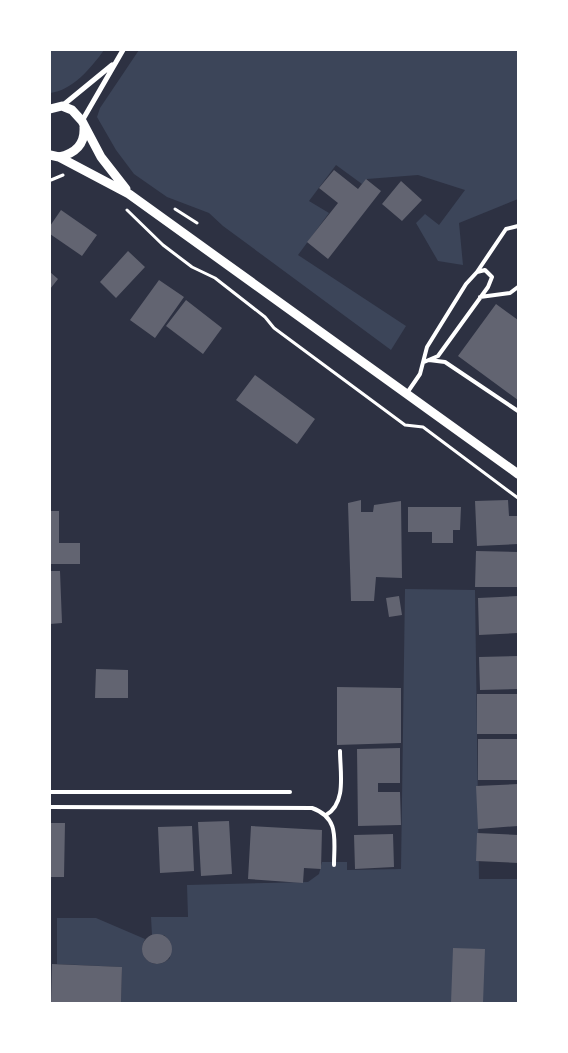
<svg xmlns="http://www.w3.org/2000/svg" width="568" height="1053" viewBox="0 0 568 1053" font-family="Lato,sans-serif">
	<rect width="100%" height="100%" fill="#2d3142"/>
	<!-- green -->
	<path fill="#3c4559" d="M 50,50 L 104,50 C 92,67 72,91 50,93 Z
		M 139,50 L 518,50 L 518,199 L 459,223 L 463,265 L 438,261 L 416,223 L 425,214 L 439,225 L 465,190 L 418,175 L 367,179 L 362,184 L 336,165 L 309,201 L 329,213 L 298,255 L 406,326 L 391,350 L 223,226 L 209,213 L 167,197 L 134,174 L 116,150 L 97,117 L 100,108 Z
		M 405,589 L 475,590 L 479,879 L 518,879 L 518,1003 L 121,1003 L 122,967 L 57,964 L 57,918 L 96,918 L 145,939 C 135,957 155,973 170,958 L 171,943 L 164,935 L 152,935 L 151,917 L 188,917 L 187,885 L 308,882 L 319,874 L 322,862 L 347,862 L 347,870 L 401,869 Z"/>
	<!-- building -->
	<path fill="#626471" d="M 334,170 L 358,189 L 366,179 L 381,191 L 328,259 L 307,242 L 338,203 L 319,188 Z
		M 401,181 L 422,200 L 402,221 L 382,204 Z
		M 61,210 L 97,235 L 82,256 L 50,234 L 50,226 Z
		M 128,251 L 145,267 L 116,298 L 100,282 Z
		M 50,272 L 58,279 L 50,289 Z
		M 159,280 L 184,297 L 155,338 L 130,320 Z
		M 186,300 L 222,328 L 203,354 L 166,326 Z
		M 496,304 L 518,320 L 518,400 L 458,356 Z
		M 255,375 L 315,419 L 297,444 L 236,400 Z
		M 361,500 L 361,512 L 373,512 L 374,505 L 401,501 L 402,578 L 376,577 L 374,601 L 351,601 L 348,503 Z
		M 508,500 L 509,516 L 518,516 L 518,544 L 477,546 L 475,501 Z
		M 408,507 L 461,507 L 460,530 L 453,530 L 453,543 L 432,543 L 432,532 L 408,532 Z
		M 50,511 L 59,511 L 59,543 L 80,543 L 80,564 L 50,564 Z
		M 476,551 L 518,552 L 518,587 L 475,587 Z
		M 50,571 L 60,571 L 62,623 L 50,624 Z
		M 399,596 L 402,615 L 389,617 L 386,598 Z
		M 518,596 L 518,633 L 479,635 L 478,598 Z
		M 518,656 L 518,689 L 480,690 L 479,657 Z
		M 96,669 L 128,670 L 128,698 L 95,698 Z
		M 337,687 L 401,688 L 401,743 L 337,745 Z
		M 477,694 L 518,694 L 518,734 L 477,734 Z
		M 478,739 L 518,739 L 518,780 L 478,780 Z
		M 400,748 L 400,783 L 378,783 L 378,792 L 400,792 L 401,825 L 358,826 L 357,749 Z
		M 518,784 L 518,826 L 478,829 L 476,786 Z
		M 229,821 L 232,874 L 201,876 L 198,822 Z
		M 50,823 L 65,823 L 64,877 L 50,877 Z
		M 192,826 L 194,871 L 160,873 L 158,827 Z
		M 251,826 L 322,830 L 321,869 L 304,868 L 303,883 L 248,879 Z
		M 477,833 L 518,835 L 518,863 L 476,861 Z
		M 393,834 L 394,867 L 355,869 L 354,835 Z
		M142 949a15 15 0 1 1 30 0a15 15 0 1 1-30 0Z
		M 453,948 L 485,949 L 483,1003 L 451,1003 Z
		M 52,964 L 122,967 L 121,1003 L 51,1003 Z"/>
	<g fill="none" stroke-linecap="round" stroke-linejoin="round">
		<!-- path -->
		<path stroke="#fff" stroke-width="3" d="M 51,180 L 63,175
			M 175,209 L 197,223
			M 127,210 L 163,245 L 192,267 L 215,278 L 265,317 L 274,328 L 405,425 L 423,427 L 518,498"/>
		<!-- service -->
		<path stroke="#fff" stroke-width="4" d="M 477,272 L 506,229 L 518,226
			M 480,297 L 510,293 L 518,287
			M 429,360 L 445,362 L 518,411
			M 407,393 L 420,374 L 427,347 L 466,284 L 477,272 L 485,270 L 492,277 L 488,287 L 438,356 L 424,362
			M 50,792 L 290,792
			M 50,807 L 312,808 C 340,818 334,840 334,865
			M 326,815 C 347,803 340,772 340,751"/>
		<!-- minor -->
		<path stroke="#fff" stroke-width="5" d="M 62,106 L 112,65
			M 82,121 L 123,50"/>
		<!-- tertiary -->
		<path stroke="#fff" stroke-width="9" d="M 50,109 L 62,106 L 72,110 L 82,121 L 101,157 L 126,189
			M 50,155 L 59,157 L 129,194 L 518,474
			M 59,157 C 76,153 85,144 84,127"/>
	</g>
	<!-- border -->
	<rect width="568" height="1053" fill="none" stroke="#ffffff" stroke-width="102"/>
</svg>
